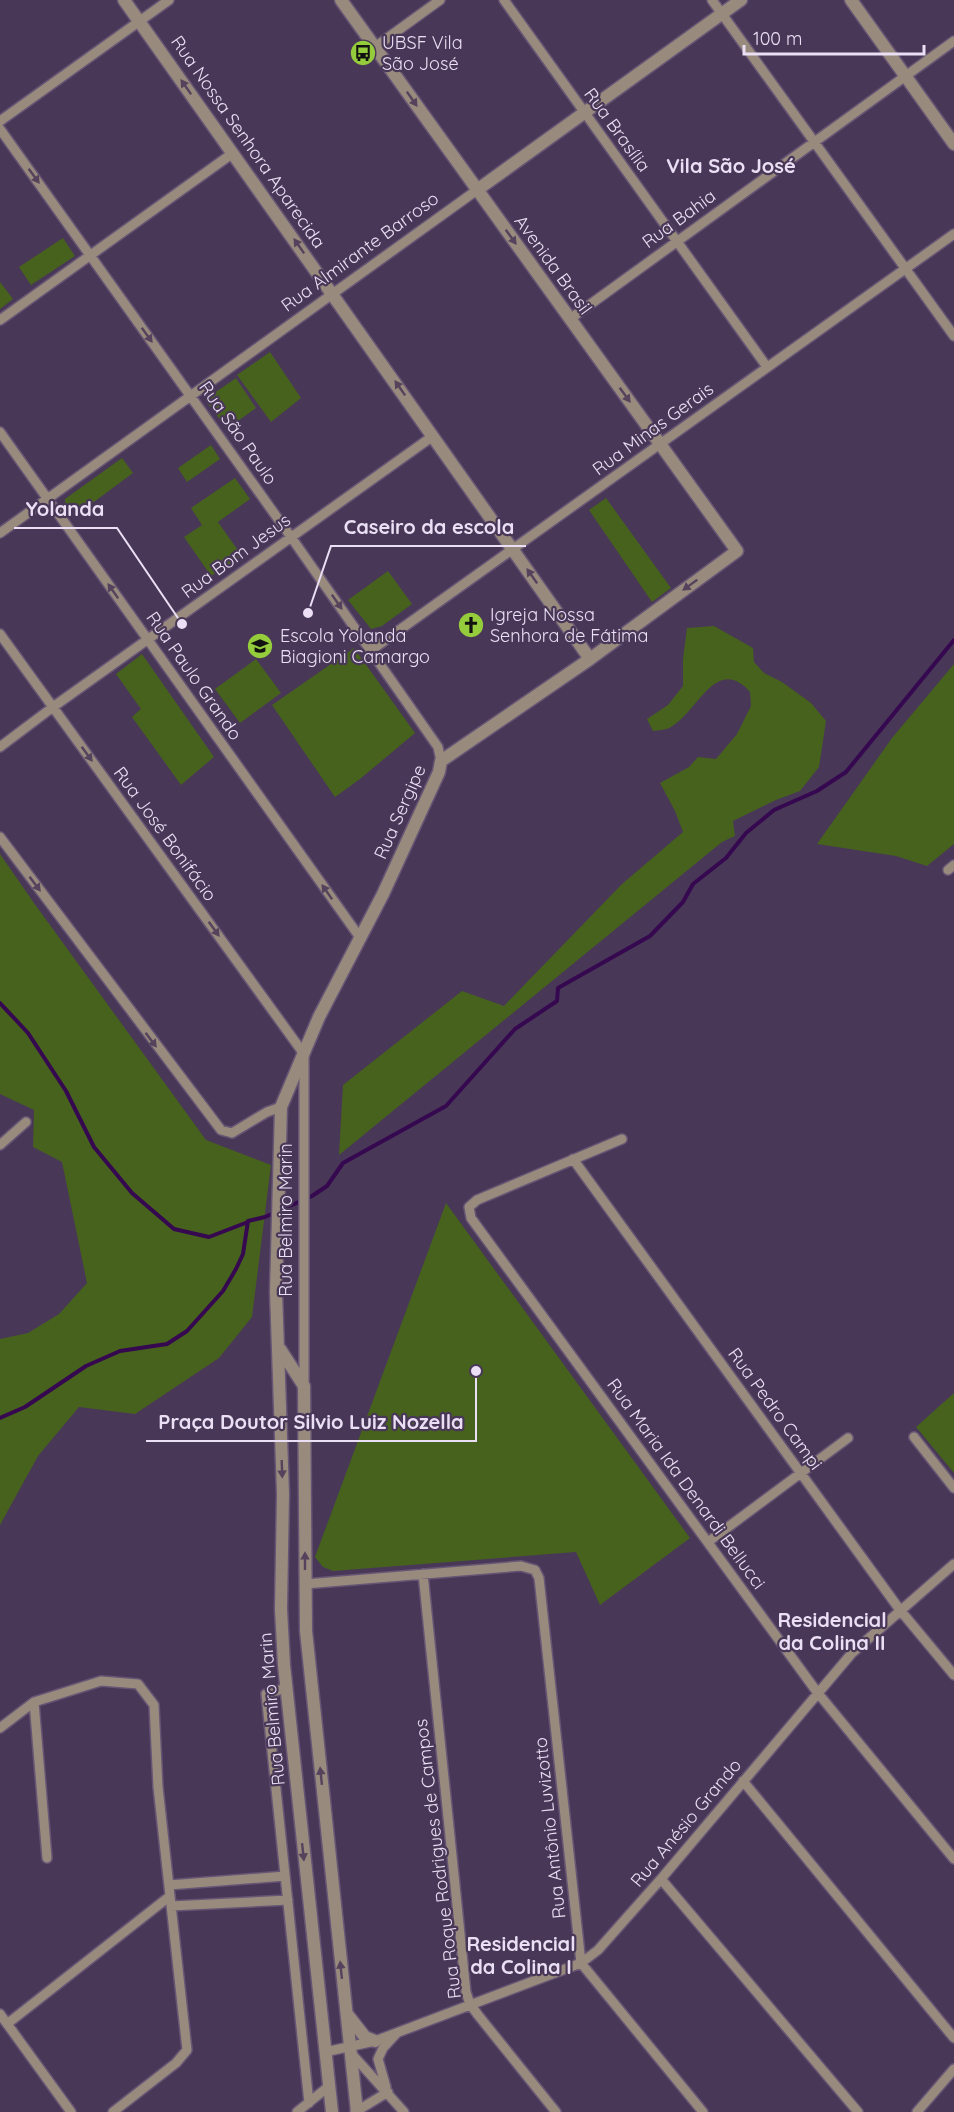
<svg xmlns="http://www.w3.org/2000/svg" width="954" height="2112" viewBox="0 0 954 2112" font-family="Quicksand,sans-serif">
	<rect width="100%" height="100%" fill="#493758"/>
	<!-- green -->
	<path fill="#46621d" d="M 63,238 L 75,256 L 31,285 L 19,267 Z
		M 0,282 L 13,299 L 0,309 Z
		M 270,352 L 301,398 L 271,422 L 237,375 Z
		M 236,378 L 256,408 L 227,429 L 206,401 L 207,398 Z
		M 211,445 L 220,459 L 187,482 L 178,468 Z
		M 122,458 L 133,473 L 75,516 L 65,503 L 65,499 Z
		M 235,478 L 250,499 L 218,522 L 242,556 L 211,576 L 184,537 L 202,525 L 191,508 Z
		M 606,498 L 671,588 L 652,602 L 589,510 Z
		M 388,571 L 412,604 L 382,626 L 371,629 L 348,600 Z
		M 714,626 L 753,648 L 754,662 L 764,673 L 782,682 L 811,703 L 826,721 L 819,767 L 800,791 L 776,800 L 733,821 L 735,836 L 722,842 L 339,1155 L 343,1085 L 462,991 L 504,1006 L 622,884 L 683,832 L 675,811 L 660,783 L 689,767 L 698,757 L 716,759 L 737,734 L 751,706 L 750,692 C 716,654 698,712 671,727 C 667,730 659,730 653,731 L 647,719 L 668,705 L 683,686 L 683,659 L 687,628 Z
		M 354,648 L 415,733 L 360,779 L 335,797 L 272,705 Z
		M 142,654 L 214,757 L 181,785 L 132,717 L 141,709 L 116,674 Z
		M 256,659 L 281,693 L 240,723 L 215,689 Z
		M 954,664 L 954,844 L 927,866 L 896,856 L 817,844 L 892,738 Z
		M 0,854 L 34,903 L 206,1140 L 271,1165 L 252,1317 L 219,1358 L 135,1414 L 79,1407 L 38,1456 L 0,1525 L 0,1339 L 28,1333 L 59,1314 L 87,1283 L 62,1162 L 33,1147 L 34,1110 L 0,1094 Z
		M 446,1203 L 690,1538 L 600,1605 L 576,1552 L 333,1571 L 323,1567 L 315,1557 Z
		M 954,1393 L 954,1473 L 916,1427 Z"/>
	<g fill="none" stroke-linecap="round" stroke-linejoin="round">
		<!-- stream -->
		<path stroke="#350850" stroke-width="4" d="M 0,1003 L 28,1033 L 66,1091 L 94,1147 L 132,1193 L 174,1229 L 209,1237 L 248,1222
			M 0,1418 L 25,1407 L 86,1366 L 120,1351 L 167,1344 L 187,1331 L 223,1291 L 236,1269 L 243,1254 L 248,1221 L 265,1217 L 312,1196 L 327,1186 L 343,1163 L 446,1106 L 515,1029 L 557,1001 L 558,988 L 650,936 L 683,902 L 693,884 L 726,858 L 746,833 L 774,810 L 817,791 L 846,772 L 954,640"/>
		<!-- minor casing -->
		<g stroke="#665574" stroke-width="12">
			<path id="minor" d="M 504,0 L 767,367
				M 712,0 L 954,336
				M 375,47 L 440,0
				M 0,121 L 169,0
				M 0,129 L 291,537 L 438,747 L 441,761
				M 570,319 L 954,41
				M 0,320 L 233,153
				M 0,432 L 361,939
				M 0,533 L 477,190
				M 0,634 L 304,1054 L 304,1385
				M 370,651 L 954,234
				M 0,747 L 53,707 L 433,436
				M 0,837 L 221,1130 L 232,1133 L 267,1112 L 281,1107
				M 948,870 L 954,865
				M 622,1139 L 477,1200 L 469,1207 L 471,1218 L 817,1692 L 954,1859
				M 0,1145 L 26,1122
				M 573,1159 L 900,1610 L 954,1675
				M 914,1437 L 954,1488
				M 708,1542 L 848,1438
				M 423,1574 L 466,1992 L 470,2004 L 478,2015 L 556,2112
				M 305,1584 L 521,1566 L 535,1570 L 539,1578 L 581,1963 L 703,2112
				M 286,1688 L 266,1694 L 309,2103
				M 34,1702 L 47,1858
				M 0,1728 L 34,1702 L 101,1681 L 138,1684 L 154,1705 L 158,1787 L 187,2050 L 176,2063 L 113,2112
				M 743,1781 L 954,2038
				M 661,1879 L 858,2112
				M 169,1885 L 285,1876
				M 171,1906 L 288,1900
				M 0,2014 L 71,2112
				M 7,2024 L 170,1896
				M 325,2052 L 375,2041 L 581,1963 L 598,1950 L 661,1879 L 852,1653 L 954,1564
				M 350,2052 L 404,2112
				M 386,2087 L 378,2059 L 383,2048 L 396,2034
				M 297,2112 L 328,2087
				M 355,2112 L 388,2092
				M 917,2112 L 954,2069"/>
		</g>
		<!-- tertiary casing -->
		<g stroke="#665574" stroke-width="15">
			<path id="tertiary" d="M 124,0 L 590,659
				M 851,0 L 954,144
				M 477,190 L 741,0
				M 280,1349 L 304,1386 L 306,1631 L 357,2112
				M 347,2014 L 365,2037 L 375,2041
				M 332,2112 L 284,1665 L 281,1609 L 283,1494 L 276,1292 L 281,1107 L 319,1017 L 383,894 L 439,772 L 441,761 L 590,659 L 737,551 L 341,0"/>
		</g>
		<!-- minor -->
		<use href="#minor" stroke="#988a7c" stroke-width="9"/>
		<!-- tertiary -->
		<use href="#tertiary" stroke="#988a7c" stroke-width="12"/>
	</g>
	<!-- one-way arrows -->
	<defs><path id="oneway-solid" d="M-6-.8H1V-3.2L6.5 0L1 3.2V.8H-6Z" transform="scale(1.5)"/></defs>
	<g fill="#55435d">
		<use href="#oneway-solid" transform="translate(186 87) rotate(-125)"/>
		<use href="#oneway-solid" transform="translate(412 99) rotate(55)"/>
		<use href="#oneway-solid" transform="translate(34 176) rotate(54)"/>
		<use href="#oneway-solid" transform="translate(511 237) rotate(54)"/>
		<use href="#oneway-solid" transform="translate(299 246) rotate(-125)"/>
		<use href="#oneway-solid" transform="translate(147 335) rotate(54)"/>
		<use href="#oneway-solid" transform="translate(400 388) rotate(-125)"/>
		<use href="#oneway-solid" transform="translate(625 395) rotate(54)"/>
		<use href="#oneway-solid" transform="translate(532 576) rotate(-125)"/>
		<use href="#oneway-solid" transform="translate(690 585) rotate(144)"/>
		<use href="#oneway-solid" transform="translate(113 591) rotate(-125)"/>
		<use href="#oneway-solid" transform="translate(337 602) rotate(55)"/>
		<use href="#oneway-solid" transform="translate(87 754) rotate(54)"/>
		<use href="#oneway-solid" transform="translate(35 884) rotate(53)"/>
		<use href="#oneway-solid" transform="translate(327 892) rotate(-125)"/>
		<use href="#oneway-solid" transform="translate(214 929) rotate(54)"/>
		<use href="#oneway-solid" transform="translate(151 1040) rotate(53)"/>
		<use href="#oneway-solid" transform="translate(282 1469) rotate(88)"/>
		<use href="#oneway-solid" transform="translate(305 1561) rotate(-90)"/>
		<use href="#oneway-solid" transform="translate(321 1776) rotate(-96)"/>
		<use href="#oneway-solid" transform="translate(303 1852) rotate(84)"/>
		<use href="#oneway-solid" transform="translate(341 1970) rotate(-96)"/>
	</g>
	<!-- icons -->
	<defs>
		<g id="bus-disc" transform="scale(1.35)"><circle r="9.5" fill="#94cc3c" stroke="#493758"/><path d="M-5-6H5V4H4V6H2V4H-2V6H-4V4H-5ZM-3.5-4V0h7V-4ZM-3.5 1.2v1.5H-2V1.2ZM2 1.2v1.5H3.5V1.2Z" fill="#111"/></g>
		<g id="church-disc" transform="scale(1.35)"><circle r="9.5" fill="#94cc3c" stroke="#493758"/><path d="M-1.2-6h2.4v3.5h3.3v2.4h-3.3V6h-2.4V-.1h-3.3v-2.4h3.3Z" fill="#111"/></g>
		<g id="school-disc" transform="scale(1.35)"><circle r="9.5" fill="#94cc3c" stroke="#493758"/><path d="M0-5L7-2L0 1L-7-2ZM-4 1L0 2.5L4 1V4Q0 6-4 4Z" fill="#111"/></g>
	</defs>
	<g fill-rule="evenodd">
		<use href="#bus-disc" x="363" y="53"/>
		<use href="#church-disc" x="471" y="625"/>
		<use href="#school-disc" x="260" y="646"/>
	</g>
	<g text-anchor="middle" stroke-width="4.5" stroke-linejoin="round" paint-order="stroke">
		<!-- poi labels -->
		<g font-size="18" fill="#eadff4" stroke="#493758" text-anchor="start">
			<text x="382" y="49">UBSF Vila<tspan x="382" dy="21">São José</tspan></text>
			<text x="490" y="621">Igreja Nossa<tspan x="490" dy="21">Senhora de Fátima</tspan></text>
			<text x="280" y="642">Escola Yolanda<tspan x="280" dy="21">Biagioni Camargo</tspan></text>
		</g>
		<!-- street labels -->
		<g font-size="18" fill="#eadff4" stroke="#493758">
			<text transform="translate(617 130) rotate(54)" y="6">Rua Brasília</text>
			<text transform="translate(248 142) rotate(55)" y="6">Rua Nossa Senhora Aparecida</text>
			<text transform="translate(679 219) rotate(-36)" y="6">Rua Bahia</text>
			<text transform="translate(360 252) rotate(-36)" y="6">Rua Almirante Barroso</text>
			<text transform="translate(553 265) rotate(54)" y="6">Avenida Brasil</text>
			<text transform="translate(653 429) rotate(-36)" y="6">Rua Minas Gerais</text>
			<text transform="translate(238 433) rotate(55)" y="6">Rua São Paulo</text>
			<text transform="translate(236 556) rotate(-36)" y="6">Rua Bom Jesus</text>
			<text transform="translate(194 676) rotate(55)" y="6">Rua Paulo Grando</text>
			<text transform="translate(400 812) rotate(-66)" y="6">Rua Sergipe</text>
			<text transform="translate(165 834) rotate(54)" y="6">Rua José Bonifácio</text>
			<text transform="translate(286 1220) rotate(-90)" y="6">Rua Belmiro Marin</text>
			<text transform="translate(775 1409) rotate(54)" y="6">Rua Pedro Campi</text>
			<text transform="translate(686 1484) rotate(54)" y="6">Rua Maria Ida Denardi Bellucci</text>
			<text transform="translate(272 1709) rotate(-95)" y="6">Rua Belmiro Marin</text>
			<text transform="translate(686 1823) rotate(-50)" y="6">Rua Anésio Grando</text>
			<text transform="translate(550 1828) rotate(-96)" y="6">Rua Antônio Luvizotto</text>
			<text transform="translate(438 1859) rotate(-97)" y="6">Rua Roque Rodrigues de Campos</text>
		</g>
		<!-- neighbourhood labels -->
		<g font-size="20" font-weight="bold" fill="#eadff4" stroke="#493758">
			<text x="731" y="173">Vila São José</text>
			<text x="832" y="1627">Residencial<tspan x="832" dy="23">da Colina II</tspan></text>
			<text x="521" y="1951">Residencial<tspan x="521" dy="23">da Colina I</tspan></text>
		</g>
	</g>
	<!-- callouts -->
	<path fill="none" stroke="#eadff4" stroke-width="2" d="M182 624L117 528H14M308 613L331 546H526M476 1371L476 1441H146"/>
	<g fill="#eadff4" stroke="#493758" stroke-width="2">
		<circle cx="182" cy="624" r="6"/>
		<circle cx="308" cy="613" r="6"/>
		<circle cx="476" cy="1371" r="6"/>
	</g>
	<g font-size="20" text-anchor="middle" font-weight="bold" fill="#eadff4" stroke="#493758" stroke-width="4.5" stroke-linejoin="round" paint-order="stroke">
		<text x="65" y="516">Yolanda</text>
		<text x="429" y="534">Caseiro da escola</text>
		<text x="311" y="1429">Praça Doutor Silvio Luiz Nozella</text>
	</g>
	<!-- scale -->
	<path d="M744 45v9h180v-9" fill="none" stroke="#eadff4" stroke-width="3"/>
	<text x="753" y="45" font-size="18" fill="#eadff4" stroke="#493758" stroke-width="4.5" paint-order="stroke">100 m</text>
</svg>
